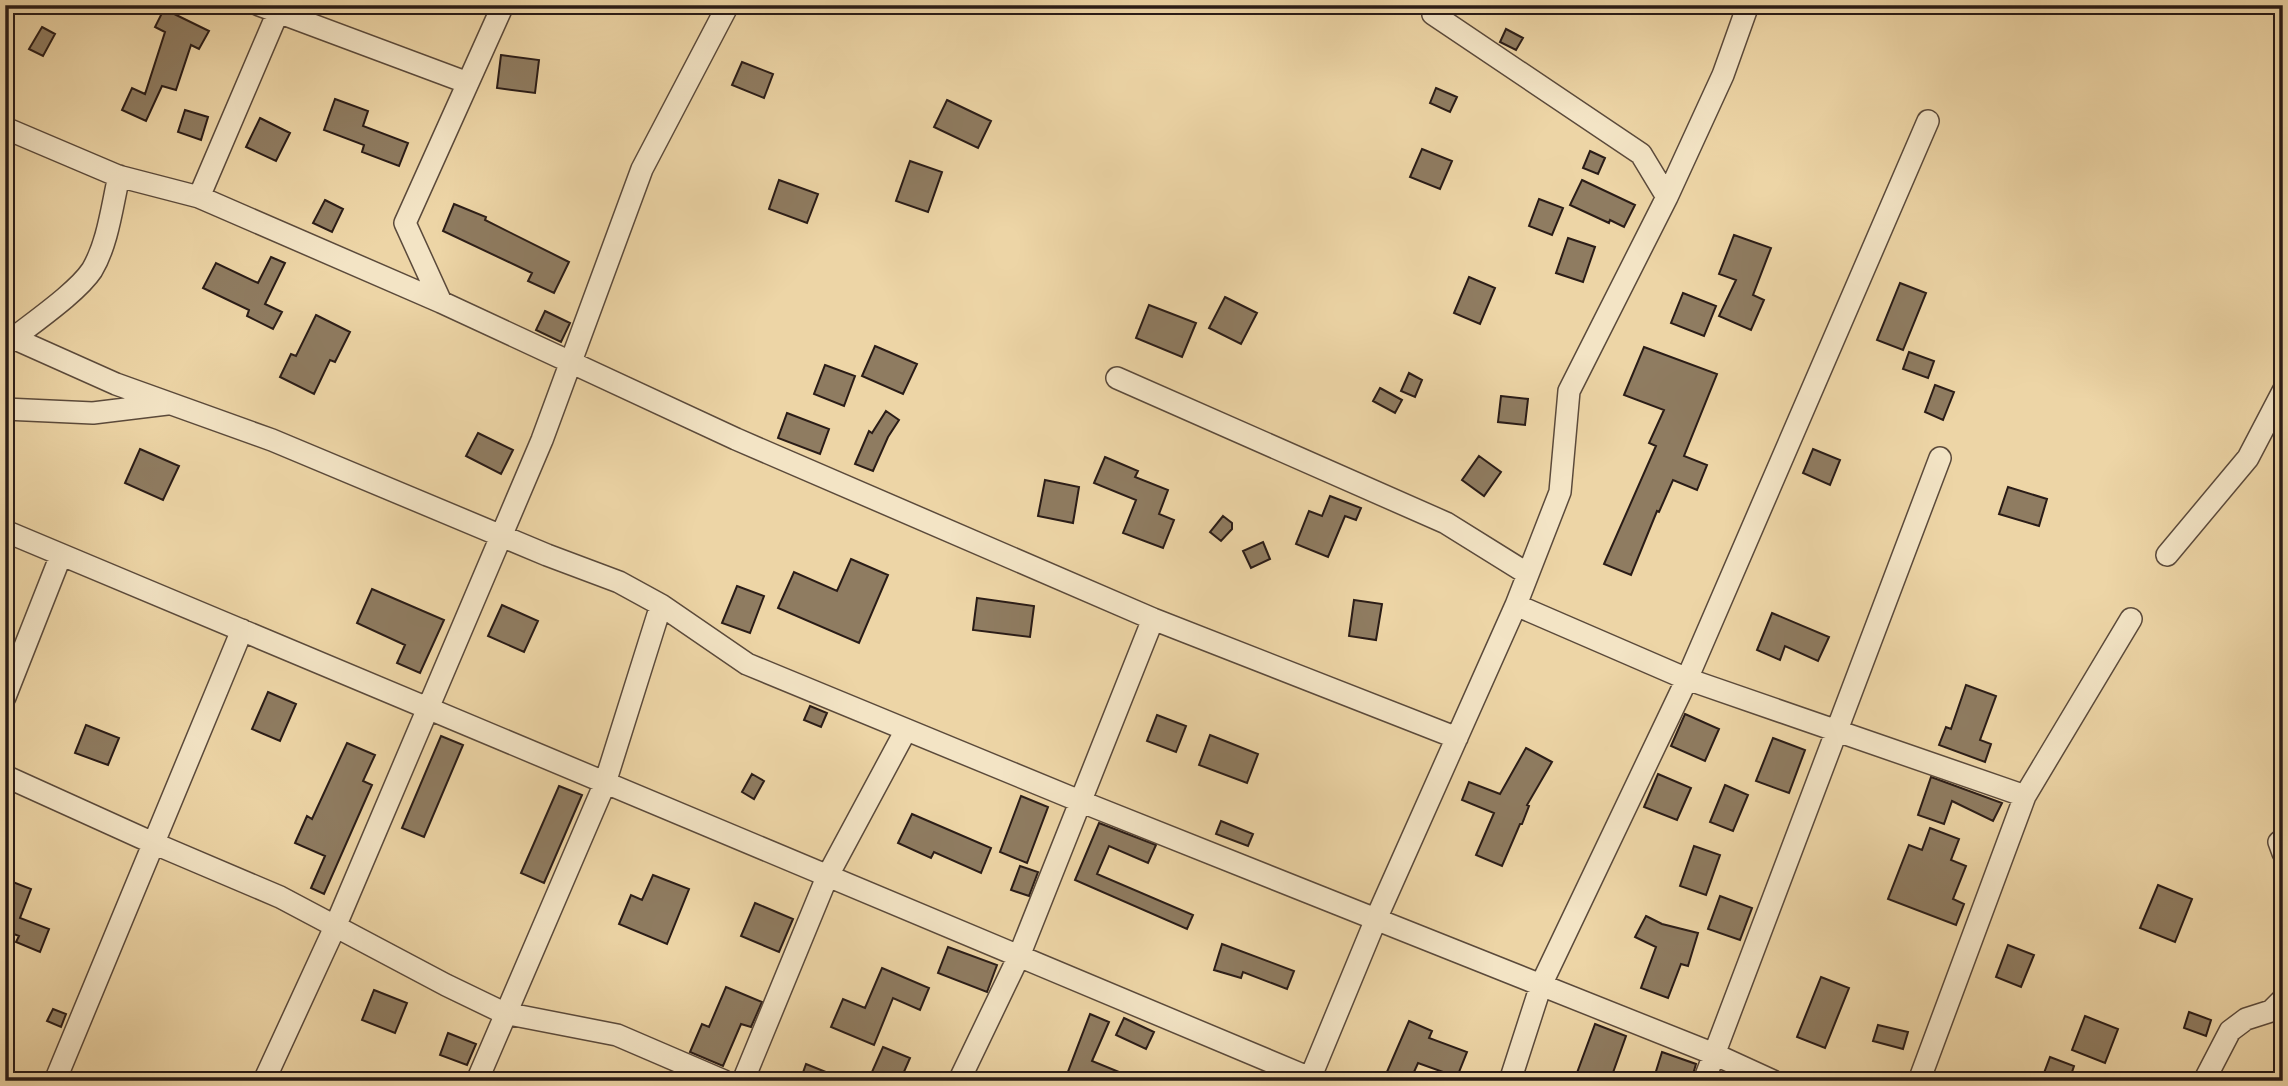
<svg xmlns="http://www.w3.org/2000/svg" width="2288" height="1086" viewBox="0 0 2288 1086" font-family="Alegreya,serif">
	<rect width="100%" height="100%" fill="#edd5a6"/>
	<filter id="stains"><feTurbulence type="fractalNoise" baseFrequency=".00286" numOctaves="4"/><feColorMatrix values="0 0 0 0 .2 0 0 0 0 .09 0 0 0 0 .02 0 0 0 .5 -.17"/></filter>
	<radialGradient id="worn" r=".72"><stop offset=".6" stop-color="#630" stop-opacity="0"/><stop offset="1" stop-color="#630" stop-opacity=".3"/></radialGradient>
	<!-- building -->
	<path fill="#8f7c61" stroke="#2a1c17" stroke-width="2" d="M 164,9 L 209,31 L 199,49 L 191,45 L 176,90 L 162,86 L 146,121 L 122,110 L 132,88 L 145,94 L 165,32 L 155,27 Z
		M 42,27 L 55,34 L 43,56 L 29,49 Z
		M 1506,29 L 1523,38 L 1516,50 L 1500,42 Z
		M 501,55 L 539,60 L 535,93 L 497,88 Z
		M 742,62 L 773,74 L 764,98 L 732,85 Z
		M 1436,88 L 1457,97 L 1450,112 L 1430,103 Z
		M 335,99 L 368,111 L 363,126 L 408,143 L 399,166 L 362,152 L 364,145 L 324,130 Z
		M 947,100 L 991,121 L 978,148 L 934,127 Z
		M 185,110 L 208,117 L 201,140 L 178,132 Z
		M 260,118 L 290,133 L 276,161 L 246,147 Z
		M 1422,149 L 1452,161 L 1440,189 L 1410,177 Z
		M 1590,151 L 1605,158 L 1598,174 L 1583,168 Z
		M 910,161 L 942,172 L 928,212 L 896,201 Z
		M 779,180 L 818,194 L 807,223 L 769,209 Z
		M 1582,180 L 1635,205 L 1624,227 L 1610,220 L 1609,223 L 1570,205 Z
		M 1539,199 L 1563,208 L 1552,235 L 1529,226 Z
		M 325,200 L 343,209 L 332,232 L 313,223 Z
		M 454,204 L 486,217 L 485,220 L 569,262 L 554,293 L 528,281 L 532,273 L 443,231 Z
		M 1734,235 L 1771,248 L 1753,295 L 1764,300 L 1751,330 L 1719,316 L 1736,280 L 1719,274 Z
		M 1568,238 L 1595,247 L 1583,282 L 1556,273 Z
		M 271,257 L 285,263 L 265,304 L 282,312 L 273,329 L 247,316 L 249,310 L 203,288 L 216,263 L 258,283 Z
		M 1469,277 L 1495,288 L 1480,324 L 1454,313 Z
		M 1900,283 L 1926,293 L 1903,350 L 1877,340 Z
		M 1683,293 L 1716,306 L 1704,336 L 1671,323 Z
		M 1225,297 L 1257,313 L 1241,344 L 1209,328 Z
		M 1149,305 L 1196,323 L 1182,357 L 1136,338 Z
		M 545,311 L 570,323 L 561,342 L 536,330 Z
		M 316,315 L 350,332 L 335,362 L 330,360 L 314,394 L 280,377 L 291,354 L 296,356 Z
		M 875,346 L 917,364 L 903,394 L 862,376 Z
		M 1644,347 L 1717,374 L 1684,456 L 1707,465 L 1697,490 L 1673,480 L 1659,512 L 1657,511 L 1631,575 L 1604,564 L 1656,446 L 1649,443 L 1664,410 L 1624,395 Z
		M 1909,352 L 1934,361 L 1928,378 L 1903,369 Z
		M 825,365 L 855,376 L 844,406 L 814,394 Z
		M 1409,373 L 1422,380 L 1415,397 L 1401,391 Z
		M 1935,385 L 1954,392 L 1943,420 L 1925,412 Z
		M 1380,388 L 1402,400 L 1395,413 L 1373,401 Z
		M 1501,396 L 1528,399 L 1525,425 L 1498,422 Z
		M 886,411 L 899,420 L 888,437 L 873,471 L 855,464 L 869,431 L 872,433 Z
		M 787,413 L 829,429 L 820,454 L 778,438 Z
		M 478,433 L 513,450 L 501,474 L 466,456 Z
		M 140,449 L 179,466 L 163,500 L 125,483 Z
		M 1813,449 L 1840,460 L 1830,485 L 1803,473 Z
		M 1479,456 L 1501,472 L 1484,496 L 1462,480 Z
		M 1105,457 L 1138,471 L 1135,477 L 1168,490 L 1159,514 L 1174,520 L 1163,548 L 1123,533 L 1136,500 L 1094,483 Z
		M 1045,480 L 1079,487 L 1073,523 L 1038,516 Z
		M 2008,487 L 2047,499 L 2039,526 L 1999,514 Z
		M 1330,496 L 1361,508 L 1356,520 L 1345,516 L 1328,557 L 1296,544 L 1309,511 L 1322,516 Z
		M 1223,516 L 1232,523 L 1232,529 L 1221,541 L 1210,532 Z
		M 1263,542 L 1270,559 L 1251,568 L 1243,551 Z
		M 851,559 L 888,575 L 859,643 L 778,608 L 794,572 L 837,591 Z
		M 737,586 L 764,596 L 750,633 L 722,623 Z
		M 372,589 L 444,620 L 420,673 L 397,663 L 405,645 L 357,623 Z
		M 977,598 L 1034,606 L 1030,637 L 973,630 Z
		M 1354,600 L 1382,604 L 1376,640 L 1349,636 Z
		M 502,605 L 538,621 L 524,652 L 488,636 Z
		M 1772,613 L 1829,637 L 1818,661 L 1785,646 L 1780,660 L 1757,650 Z
		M 1966,685 L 1996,696 L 1980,740 L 1991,744 L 1985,762 L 1939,745 L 1946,727 L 1951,729 Z
		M 268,692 L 296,704 L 280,741 L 252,729 Z
		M 810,706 L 827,713 L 821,727 L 804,720 Z
		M 1685,714 L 1719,729 L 1705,761 L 1671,746 Z
		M 1157,715 L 1186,726 L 1176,752 L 1147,741 Z
		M 86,725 L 119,738 L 108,765 L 75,753 Z
		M 1210,735 L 1258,754 L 1247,783 L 1199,765 Z
		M 441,736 L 463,745 L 424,837 L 402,828 Z
		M 1773,738 L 1805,750 L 1789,793 L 1756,781 Z
		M 347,743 L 375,755 L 363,781 L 372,785 L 324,894 L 311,888 L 325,856 L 295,843 L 307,816 L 312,819 Z
		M 1526,748 L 1552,762 L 1527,805 L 1529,806 L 1522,824 L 1520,824 L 1502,866 L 1476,855 L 1494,813 L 1462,800 L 1469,782 L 1500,794 Z
		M 752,774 L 764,781 L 754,799 L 742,792 Z
		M 1658,774 L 1691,788 L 1677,820 L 1644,807 Z
		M 1931,777 L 2002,803 L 1993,821 L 1952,801 L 1944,824 L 1918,815 Z
		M 1725,785 L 1748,795 L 1733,831 L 1710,822 Z
		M 559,786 L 582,795 L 544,883 L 521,873 Z
		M 1021,796 L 1048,807 L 1027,863 L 1000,852 Z
		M 912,814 L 991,848 L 981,873 L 934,852 L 931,858 L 898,843 Z
		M 1221,821 L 1253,834 L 1248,846 L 1216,834 Z
		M 1099,823 L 1156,845 L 1148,863 L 1109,846 L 1097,874 L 1193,915 L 1187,929 L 1075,880 Z
		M 1930,828 L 1959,839 L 1951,860 L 1966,866 L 1953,899 L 1964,904 L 1956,925 L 1888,899 L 1909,845 L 1922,850 Z
		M 1694,846 L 1720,855 L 1706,895 L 1680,886 Z
		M 1020,866 L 1038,872 L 1029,896 L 1011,890 Z
		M 653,875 L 689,889 L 667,944 L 619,924 L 631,895 L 642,900 Z
		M 5,879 L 31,889 L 20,918 L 49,929 L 40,952 L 16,942 L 19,936 L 14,934 L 5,953 Z
		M 2158,885 L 2192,899 L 2175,942 L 2140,928 Z
		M 1720,896 L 1752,908 L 1740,940 L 1708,929 Z
		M 755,903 L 793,919 L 779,952 L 741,936 Z
		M 1646,916 L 1662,924 L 1698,933 L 1688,966 L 1681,964 L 1668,998 L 1641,988 L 1656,947 L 1635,937 Z
		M 1222,944 L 1294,971 L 1287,989 L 1243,972 L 1241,978 L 1214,970 Z
		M 2008,945 L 2034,955 L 2021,987 L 1996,977 Z
		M 948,947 L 997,965 L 987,992 L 938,973 Z
		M 882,968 L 929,988 L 920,1010 L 893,998 L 874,1045 L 831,1027 L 843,999 L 865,1008 Z
		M 1821,977 L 1849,988 L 1825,1048 L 1797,1037 Z
		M 726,987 L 762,1002 L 751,1027 L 741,1024 L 723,1066 L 690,1052 L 702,1024 L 709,1027 Z
		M 374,990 L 407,1003 L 395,1033 L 362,1020 Z
		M 53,1009 L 66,1014 L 61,1027 L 47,1021 Z
		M 2189,1012 L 2211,1020 L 2206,1036 L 2184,1028 Z
		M 1090,1014 L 1109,1022 L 1092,1061 L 1141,1081 L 1077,1081 L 1066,1077 Z
		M 2085,1016 L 2118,1029 L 2105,1063 L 2072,1050 Z
		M 1124,1018 L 1154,1032 L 1146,1049 L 1116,1035 Z
		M 1409,1021 L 1432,1031 L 1429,1038 L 1467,1052 L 1457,1077 L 1418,1063 L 1410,1081 L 1383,1081 Z
		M 1595,1024 L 1626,1036 L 1610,1081 L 1574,1081 Z
		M 1878,1025 L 1908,1032 L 1903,1049 L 1873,1041 Z
		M 448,1033 L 476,1044 L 467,1065 L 440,1055 Z
		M 883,1047 L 910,1058 L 900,1081 L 868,1081 Z
		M 1662,1052 L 1696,1064 L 1691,1081 L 1653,1081 Z
		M 2050,1057 L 2074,1066 L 2069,1081 L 2041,1081 Z
		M 806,1064 L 846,1080 L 845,1081 L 800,1081 Z"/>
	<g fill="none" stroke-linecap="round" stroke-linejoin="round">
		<!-- minor casing -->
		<g stroke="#5b4a3b" stroke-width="24">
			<path id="minor" d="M 259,5 L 468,83
				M 503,5 L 405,223 L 441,302 L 736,439 L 1153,619 L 1457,738
				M 1435,5 L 1433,14 L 1641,154 L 1667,197
				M 5,128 L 118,176 L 199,197 L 441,302
				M 199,197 L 278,12
				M 13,338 L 116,384 L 272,440 L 547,555 L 619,582 L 661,605 L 747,664 L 1082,802 L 1714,1054 L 1773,1081
				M 5,345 C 29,325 76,294 92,270 C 108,243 112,206 119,176
				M 1117,378 L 1446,523 L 1528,574
				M 5,409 L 93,413 L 167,404
				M 5,531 L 1317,1081
				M 2167,555 L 2248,458 L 2283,391
				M 1516,605 L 1687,679 L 2025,796
				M 5,697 L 61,555
				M 5,776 L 153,843 L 280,897 L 446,985 L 504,1013 L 617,1035 L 724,1081
				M 2279,842 L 2283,853
				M 55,1081 L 242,630
				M 264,1081 L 335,927 L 542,440 L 642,169 L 728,5
				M 477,1081 L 605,783 L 661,605
				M 743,1081 L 827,877 L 906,730
				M 959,1081 L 1019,956 L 1153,619
				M 1309,1081 L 1376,919 L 1516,605 L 1560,492 L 1569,391 L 1667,197 L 1723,75 L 1748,5
				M 1510,1081 L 1541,985 L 1687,679 L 1928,121
				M 1704,1081 L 1940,458
				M 1919,1081 L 2025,796 L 2131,619
				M 2204,1081 L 2230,1031 L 2246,1019 L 2271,1011 L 2283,999"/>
		</g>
		<!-- minor -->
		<use href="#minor" stroke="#f3e4c5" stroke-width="21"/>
	</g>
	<!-- margin -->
	<rect width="2288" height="1086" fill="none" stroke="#edd5a6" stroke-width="28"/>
	<rect x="7" y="7" width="2274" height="1072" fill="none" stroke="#2a1c17" stroke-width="3.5"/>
	<rect x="14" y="14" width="2260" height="1058" fill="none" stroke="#2a1c17" stroke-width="2"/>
	<rect width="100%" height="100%" filter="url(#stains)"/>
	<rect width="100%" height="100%" fill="url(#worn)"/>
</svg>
